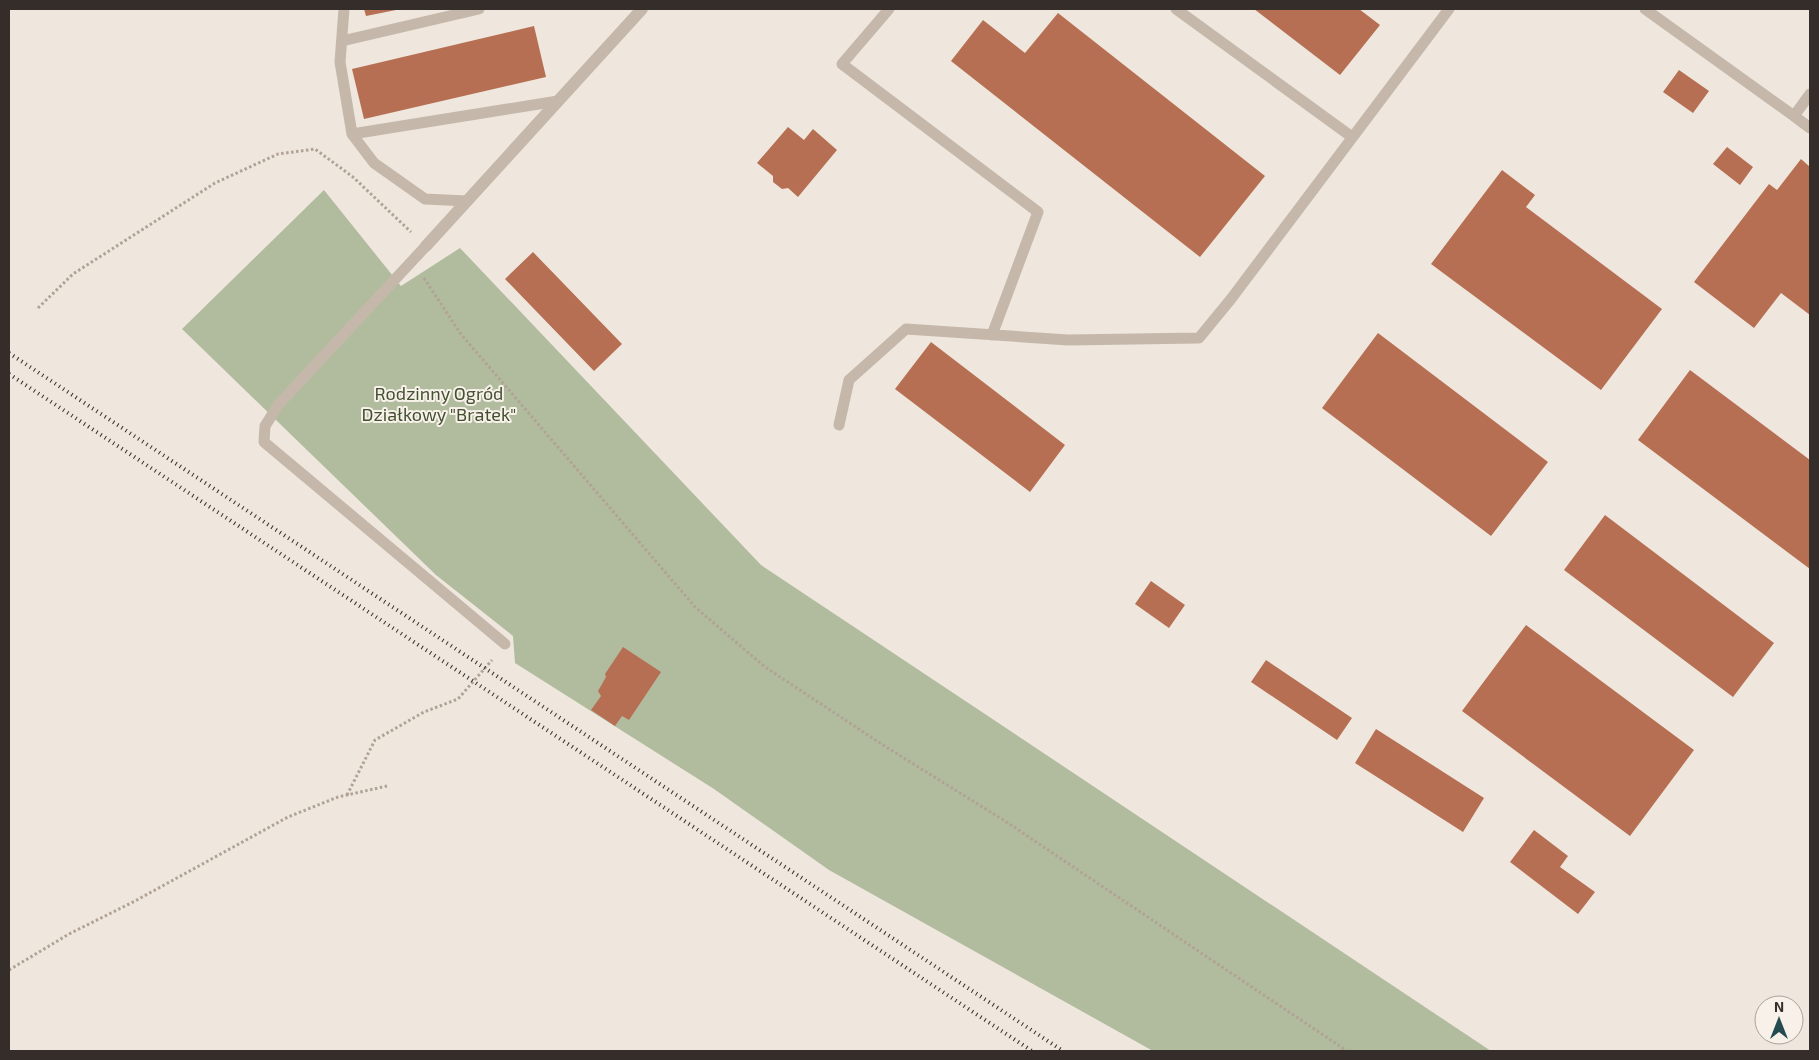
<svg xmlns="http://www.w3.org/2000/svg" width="1819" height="1060" viewBox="0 0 1819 1060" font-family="'Exo 2',sans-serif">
	<rect width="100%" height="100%" fill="#efe7dd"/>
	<!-- green -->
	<path fill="#b1bc9f" d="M 324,190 L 401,286 L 460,248 L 761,565 L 1491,1051 L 1153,1051 L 829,870 L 714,789 L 515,663 L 513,636 L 436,575 L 182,329 Z"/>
	<!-- building -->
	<path fill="#b66f53" d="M 364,9 L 396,9 L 396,10 L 366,16 Z
		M 1254,9 L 1359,9 L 1380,25 L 1340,75 Z
		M 1058,13 L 1265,176 L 1200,257 L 951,61 L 983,20 L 1025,53 Z
		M 534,26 L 546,77 L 364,119 L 352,69 Z
		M 1679,70 L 1709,91 L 1693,113 L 1663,92 Z
		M 788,127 L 804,140 L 813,129 L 837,150 L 798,197 L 788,188 L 782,189 L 773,182 L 773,176 L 757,163 Z
		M 1727,147 L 1753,167 L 1740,185 L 1713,164 Z
		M 1801,159 L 1810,167 L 1810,315 L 1781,293 L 1754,328 L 1694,282 L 1769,184 L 1777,190 Z
		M 1502,170 L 1535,195 L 1526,207 L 1662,309 L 1601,390 L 1431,264 Z
		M 533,252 L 622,344 L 594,371 L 505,279 Z
		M 1378,333 L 1548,462 L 1491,536 L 1322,408 Z
		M 931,342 L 1065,445 L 1030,492 L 895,389 Z
		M 1690,370 L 1810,460 L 1810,569 L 1638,440 Z
		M 1605,515 L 1774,643 L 1733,697 L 1564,570 Z
		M 1151,581 L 1185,605 L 1169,628 L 1135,604 Z
		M 1526,625 L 1694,750 L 1630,836 L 1462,711 Z
		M 623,647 L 661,672 L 629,720 L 622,716 L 615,726 L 591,710 L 601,696 L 598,691 L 606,677 L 605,674 Z
		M 1266,660 L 1352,718 L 1337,740 L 1251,682 Z
		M 1376,729 L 1484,798 L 1463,832 L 1355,763 Z
		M 1534,830 L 1568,856 L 1560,867 L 1595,892 L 1578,914 L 1510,862 Z"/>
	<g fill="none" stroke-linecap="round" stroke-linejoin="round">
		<!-- path -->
		<path stroke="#b1a295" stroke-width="3" stroke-dasharray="2.5 2.5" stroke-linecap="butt" d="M 424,278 L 460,333 L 695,607 L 765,667 L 883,745 L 1005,821 L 1347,1051
			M 38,308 L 73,274 L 215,183 L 278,154 L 315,149 L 353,177 L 411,232
			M 347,795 L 375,740 L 424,712 L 458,699 L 492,660
			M 9,970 L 69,934 L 135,901 L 288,817 L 338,797 L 387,786"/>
		<!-- service -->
		<path stroke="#c5b8aa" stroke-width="11" d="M 344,9 L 340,62 L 352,134 L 374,163 L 425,199 L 467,201
			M 889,9 L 842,64 L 1038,212 L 992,335
			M 1176,9 L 1352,137
			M 1645,9 L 1794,116
			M 342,41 L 479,9
			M 1810,94 L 1794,116 L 1810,128
			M 352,134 L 558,101
			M 426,246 L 279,404 L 265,426 L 264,442 L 505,644
			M 839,425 L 849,380 L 906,329 L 1068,340 L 1199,338 L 1231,299 L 1449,9"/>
		<!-- minor -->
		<path stroke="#c5b8aa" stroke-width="12" d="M 426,246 L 642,9"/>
		<!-- rail -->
		<path stroke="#342d29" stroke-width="4" stroke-dasharray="1 4" stroke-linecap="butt" d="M 9,353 L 1063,1051
			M 9,374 L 1032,1051"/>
	</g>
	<g text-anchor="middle" stroke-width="4" stroke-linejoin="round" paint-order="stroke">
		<!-- park labels -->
		<g font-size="18" fill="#424f30" stroke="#f7f1e9">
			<text x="439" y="400">Rodzinny Ogród<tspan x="439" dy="21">Działkowy "Bratek"</tspan></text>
		</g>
	</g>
	<!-- border -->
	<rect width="1819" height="1060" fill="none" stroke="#342d29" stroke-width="20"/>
	<!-- north arrow -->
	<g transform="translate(1779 1020)"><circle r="24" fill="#f7f1e9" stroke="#a9a39c"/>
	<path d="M0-4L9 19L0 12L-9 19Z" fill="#244b50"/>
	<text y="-8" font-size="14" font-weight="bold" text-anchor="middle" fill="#342d29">N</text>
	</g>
</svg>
